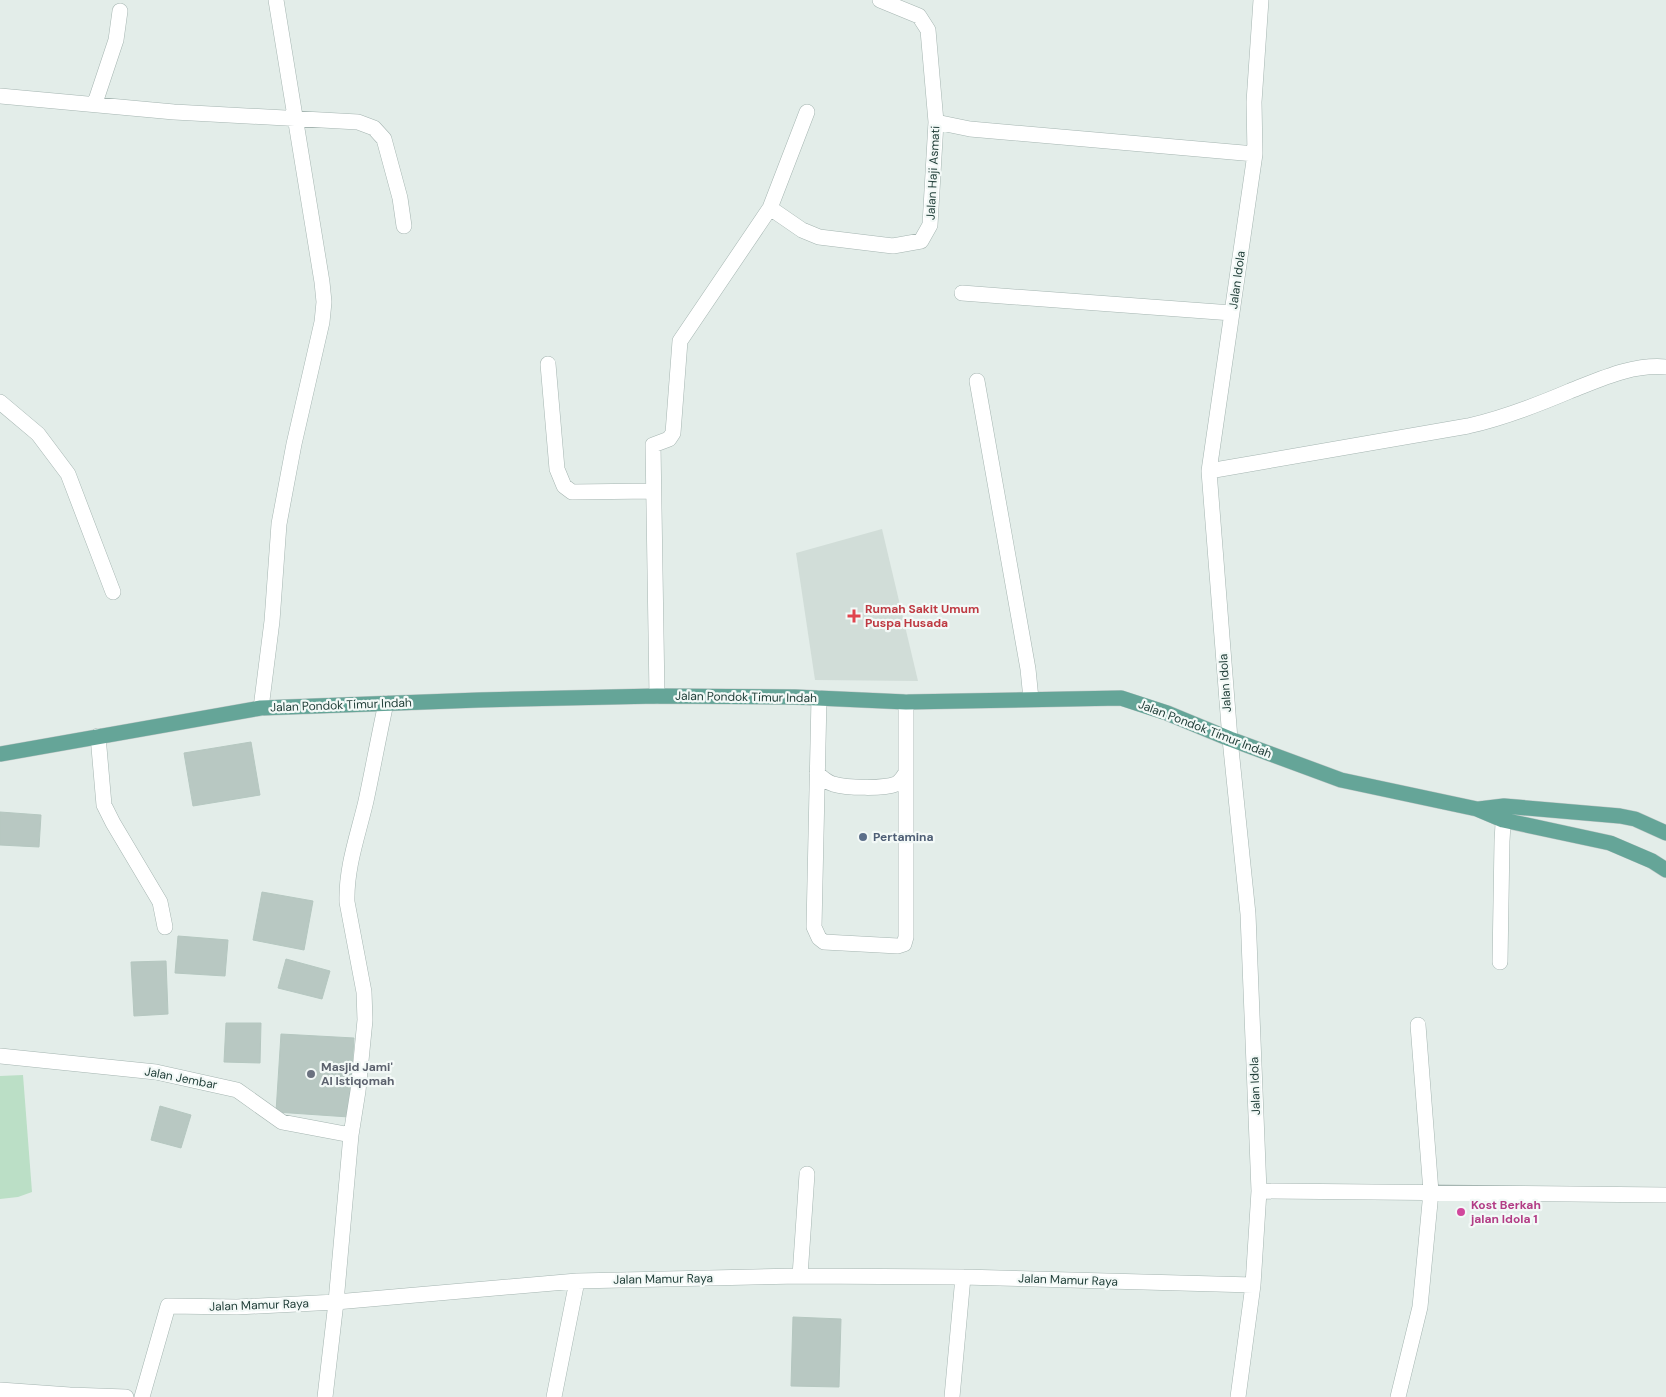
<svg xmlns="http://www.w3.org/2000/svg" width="1666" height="1397" viewBox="0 0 1666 1397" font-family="'DM Sans',sans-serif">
	<rect width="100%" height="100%" fill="#e3ede9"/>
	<!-- built -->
	<path fill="#d1ddd8" d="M 882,529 L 918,681 L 815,680 L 796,553 Z"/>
	<!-- green -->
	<path fill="#bbdfc6" d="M 23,1075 L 32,1192 L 18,1197 L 0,1199 L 0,1076 Z"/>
	<!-- building -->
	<path fill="#b8c8c2" stroke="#b5c7c0" d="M 251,742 L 260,795 L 193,806 L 184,753 Z
		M 0,812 L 41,815 L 39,847 L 0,845 Z
		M 262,892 L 313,901 L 304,950 L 253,940 Z
		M 178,936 L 228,940 L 225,976 L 175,973 Z
		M 286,959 L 330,971 L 322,999 L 278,988 Z
		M 166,961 L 168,1014 L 134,1016 L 131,962 Z
		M 226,1023 L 261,1023 L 260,1063 L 224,1062 Z
		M 281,1034 L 354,1038 L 349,1117 L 276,1112 Z
		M 160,1106 L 191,1115 L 181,1148 L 151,1140 Z
		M 793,1317 L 841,1319 L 839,1387 L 791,1386 Z"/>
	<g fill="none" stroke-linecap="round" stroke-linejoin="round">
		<!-- minor casing -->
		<g stroke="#a5b5b1" stroke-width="16">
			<path id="minor" d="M 0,96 L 174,112 L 358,122 L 374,128 L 384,139 L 400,198 L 404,226
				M 95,103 L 116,40 L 120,11
				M 936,122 L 970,129 L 1255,154
				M 770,208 L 802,230 L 819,237 L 893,246 L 921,241 L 930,225 L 936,122 L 928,30 L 919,16 L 880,0
				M 962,293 L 1232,313
				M 548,364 L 557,469 L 564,486 L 572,492 L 653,491
				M 977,381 L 1028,669 L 1031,699
				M 0,402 L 38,434 L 68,474 L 113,592
				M 1209,471 L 1468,426 C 1504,418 1537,405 1570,391 C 1601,379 1632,364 1666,367
				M 657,696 L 653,445 L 669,439 L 673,433 L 680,341 L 770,208 L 807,112
				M 819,698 L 814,927 L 819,938 L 824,942 L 898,946 L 904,944 L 906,937 L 906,702
				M 261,708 L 272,621 L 279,524 L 294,444 L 322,322 L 324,302 L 322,282 L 276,0
				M 98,736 L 104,805 L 113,823 L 160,902 L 165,927
				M 817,773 C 822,778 827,782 833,784 C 846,788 884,789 896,784 C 901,781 904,776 906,772
				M 1500,962 L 1502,841 L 1504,807
				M 0,1056 L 156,1072 L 237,1090 L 282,1122 L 351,1135
				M 1259,1191 L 1666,1195
				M 800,1276 L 807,1174
				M 0,1390 L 70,1395 L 126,1397
				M 142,1397 L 168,1306 L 237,1307 L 336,1302 L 577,1281 L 800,1276 L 963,1277 L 1253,1285
				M 325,1397 L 336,1302 L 351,1135 L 358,1091 L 365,1020 L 364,992 L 347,902 C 346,867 358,835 366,801 C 373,768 379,735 386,703
				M 554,1397 L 577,1281
				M 952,1397 L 963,1277
				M 1238,1397 L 1253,1285 L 1259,1191 L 1248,914 L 1230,739 L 1209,471 L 1255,154 L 1254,102 L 1261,0
				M 1398,1397 L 1420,1307 L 1431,1192 L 1418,1025"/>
		</g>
		<!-- major casing -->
		<g stroke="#c1c9c8" stroke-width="16">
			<path id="major" d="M 0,754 L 261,708 L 479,700 L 657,696 L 795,697 L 906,702 L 1121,698 L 1167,713 L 1230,739 L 1341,780 L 1477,809 L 1503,820 L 1610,843 L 1652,861 L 1666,870
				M 1479,809 L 1504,806 L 1620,816 L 1635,819 L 1666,833"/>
		</g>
		<!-- minor -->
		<use href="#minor" stroke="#fff" stroke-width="15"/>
		<!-- major -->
		<use href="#major" stroke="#65a598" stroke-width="15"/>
	</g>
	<!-- markers -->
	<path fill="#e0444e" stroke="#f3f9f7" stroke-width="2" d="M851.5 608.5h5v5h5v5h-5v5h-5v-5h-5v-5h5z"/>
	<circle fill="#5c6f8a" stroke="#f3f9f7" stroke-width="2" cx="863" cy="837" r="5"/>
	<circle fill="#6b7280" stroke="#f3f9f7" stroke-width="2" cx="311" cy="1074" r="5"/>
	<circle fill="#d1479c" stroke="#f3f9f7" stroke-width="2" cx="1461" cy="1212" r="5"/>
	<g text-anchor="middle" stroke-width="4.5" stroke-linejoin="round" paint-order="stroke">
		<!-- street labels -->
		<g font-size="12" fill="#213f39" stroke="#f3f9f7">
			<text transform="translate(933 173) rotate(-87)" y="4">Jalan Haji Asmati</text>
			<text transform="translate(1237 280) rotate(-82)" y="4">Jalan Idola</text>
			<text transform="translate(1225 683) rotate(-94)" y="4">Jalan Idola</text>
			<text transform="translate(746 697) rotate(1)" y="4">Jalan Pondok Timur Indah</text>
			<text transform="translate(341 705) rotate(-2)" y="4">Jalan Pondok Timur Indah</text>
			<text transform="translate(1205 729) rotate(21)" y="4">Jalan Pondok Timur Indah</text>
			<text transform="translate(181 1078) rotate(11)" y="4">Jalan Jembar</text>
			<text transform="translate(1255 1086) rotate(-92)" y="4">Jalan Idola</text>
			<text transform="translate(663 1279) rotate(-1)" y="4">Jalan Mamur Raya</text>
			<text transform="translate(1068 1280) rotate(2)" y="4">Jalan Mamur Raya</text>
			<text transform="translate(259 1305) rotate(-2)" y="4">Jalan Mamur Raya</text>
		</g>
		<!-- health labels -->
		<g font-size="12" font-weight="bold" fill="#be3a42" stroke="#f3f9f7" text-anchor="start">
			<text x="865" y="613">Rumah Sakit Umum<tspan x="865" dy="14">Puspa Husada</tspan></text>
		</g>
		<!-- service labels -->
		<g font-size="12" font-weight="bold" fill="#4e5e75" stroke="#f3f9f7" text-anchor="start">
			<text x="873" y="841">Pertamina</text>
		</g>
		<!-- worship labels -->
		<g font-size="12" font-weight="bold" fill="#5b616d" stroke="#f3f9f7" text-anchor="start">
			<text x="321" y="1071">Masjid Jami'<tspan x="321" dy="14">Al Istiqomah</tspan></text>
		</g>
		<!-- hotel labels -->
		<g font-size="12" font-weight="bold" fill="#b23c85" stroke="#f3f9f7" text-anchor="start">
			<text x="1471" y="1209">Kost Berkah<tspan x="1471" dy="14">jalan Idola 1</tspan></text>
		</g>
	</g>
</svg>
